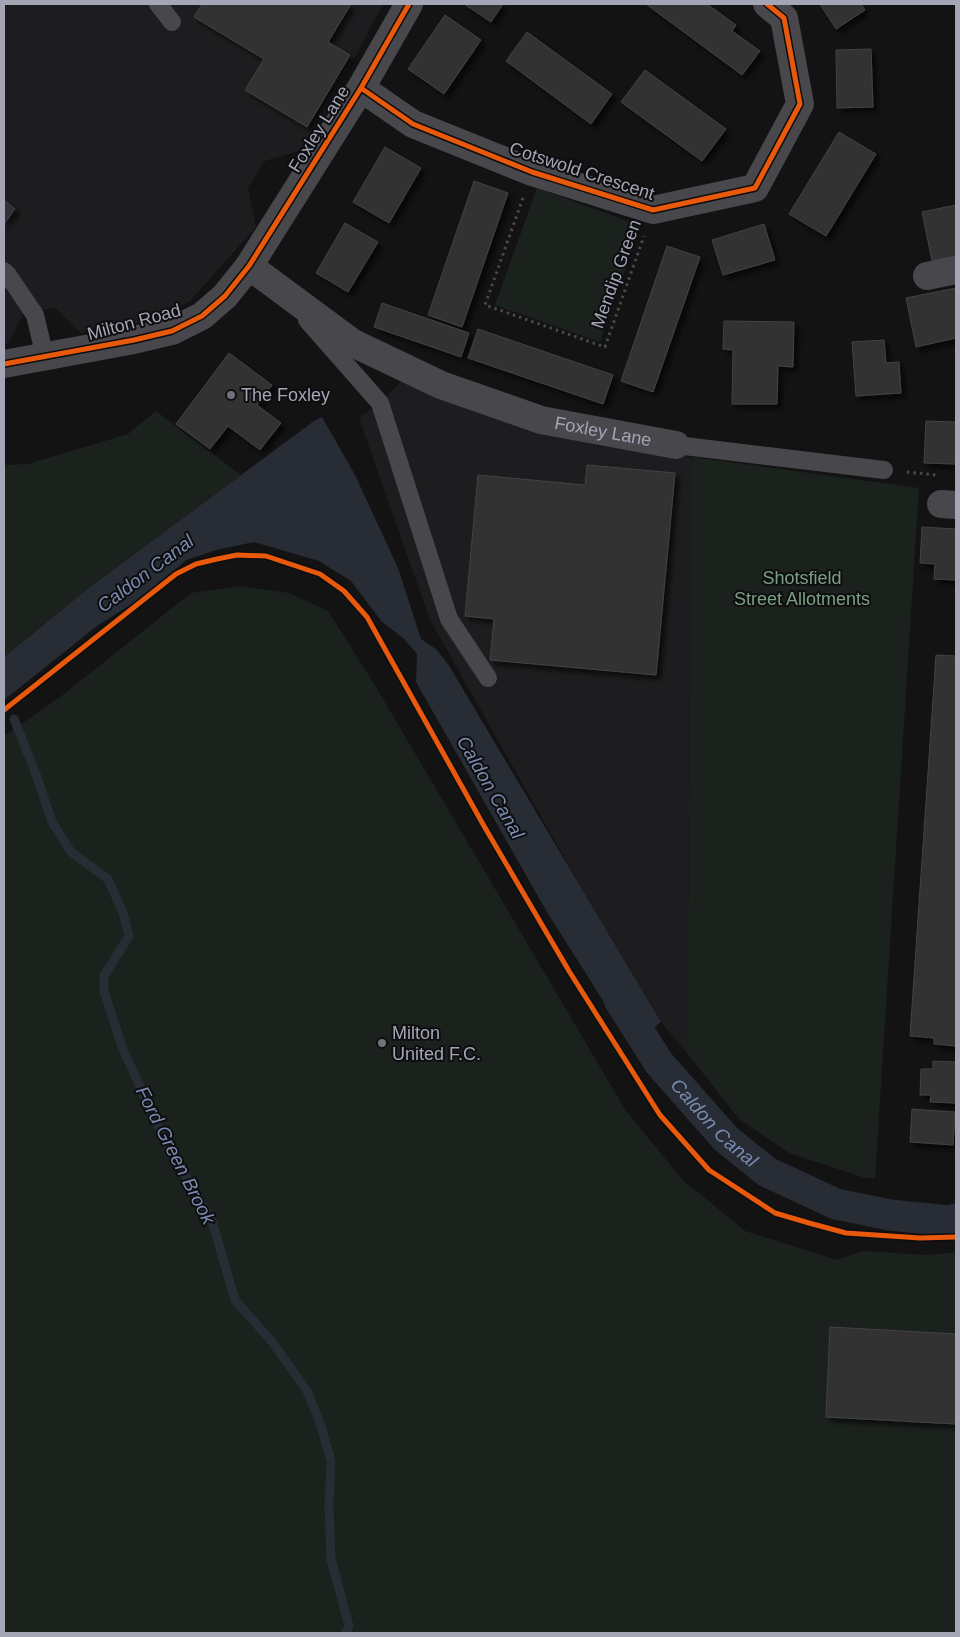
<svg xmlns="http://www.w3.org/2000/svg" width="960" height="1637" viewBox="0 0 960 1637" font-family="Arial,sans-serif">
	<defs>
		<filter id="shadow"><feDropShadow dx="4.5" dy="4.5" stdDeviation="2.5" flood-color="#0009"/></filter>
	</defs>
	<rect width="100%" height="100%" fill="#131313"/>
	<!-- built -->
	<path fill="#1d1d1f" d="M 4,4 L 383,4 L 307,148 L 265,161 L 248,188 L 256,227 L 190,301 L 152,321 L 81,333 L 55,308 L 24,312 L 9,343 L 4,344 Z
		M 403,379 L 510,420 L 600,446 L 692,457 L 687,1053 L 661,1022 L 582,889 L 430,620 L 359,418 L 380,403 Z"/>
	<!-- green -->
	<path fill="#1b221d" d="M 537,188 L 641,226 L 600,342 L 495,305 Z
		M 156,411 L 241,475 L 90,587 L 4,657 L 4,465 L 28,464 L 128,434 Z
		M 692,457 L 919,488 L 875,1179 L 862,1177 L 789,1153 L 739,1119 L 687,1053 Z
		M 240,586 L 289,593 L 328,611 L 376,687 L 626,1111 L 683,1180 L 745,1231 L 837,1260 L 863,1251 L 928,1255 L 956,1252 L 956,1633 L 4,1633 L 4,736 L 60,697 L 191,593 Z"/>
	<!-- water -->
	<path fill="#272c35" d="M 322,417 L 355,475 L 398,568 L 421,639 L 436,649 L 448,664 L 661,1022 L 631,1045 L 547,912 L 416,682 L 417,654 L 403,638 L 382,622 L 351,581 L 319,561 L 254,542 L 216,550 L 186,560 L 146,595 L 97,626 L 4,700 L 4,657 L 90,587 L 314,421 Z"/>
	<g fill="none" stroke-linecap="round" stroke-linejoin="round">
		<!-- stream -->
		<path stroke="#272c35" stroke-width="9" d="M 14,719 L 36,774 L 52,822 L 71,852 L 108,879 L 123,913 L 129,936 L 104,976 L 104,991 L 122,1047 L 164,1139 L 212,1221 L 235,1300 L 273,1343 L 307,1391 L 320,1423 L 331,1461 L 329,1506 L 331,1559 L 349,1626 L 345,1633"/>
		<!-- canal -->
		<path stroke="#272c35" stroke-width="31" id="s1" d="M 619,1000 L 659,1063 L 726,1139 L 767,1172 L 836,1204 L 890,1215 L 949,1221 L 956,1219"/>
	</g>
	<!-- building -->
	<path fill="#313132" stroke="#424247" filter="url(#shadow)" d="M 202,4 L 351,4 L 328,42 L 350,55 L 307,127 L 245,90 L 264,59 L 194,17 Z
		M 464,4 L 503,4 L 491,22 Z
		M 646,4 L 707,4 L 736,25 L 732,31 L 760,51 L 742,75 Z
		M 820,4 L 861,4 L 865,10 L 836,29 Z
		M 445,15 L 481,40 L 444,94 L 408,69 Z
		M 527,32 L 612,94 L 591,124 L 506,61 Z
		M 871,49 L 873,107 L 837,108 L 836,50 Z
		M 645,70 L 726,129 L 702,161 L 621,102 Z
		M 839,132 L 876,154 L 826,236 L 789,214 Z
		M 385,147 L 421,168 L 389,223 L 353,202 Z
		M 474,181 L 508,193 L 462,327 L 428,315 Z
		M 4,200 L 15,209 L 4,224 Z
		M 956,205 L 956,256 L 932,261 L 922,212 Z
		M 345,223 L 378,242 L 348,292 L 316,273 Z
		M 764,224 L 775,260 L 723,275 L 712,240 Z
		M 667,246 L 700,257 L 653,392 L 621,381 Z
		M 956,288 L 956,338 L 916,347 L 906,298 Z
		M 382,303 L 469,333 L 461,357 L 374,327 Z
		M 724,321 L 794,322 L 793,367 L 778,366 L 777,404 L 732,404 L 733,350 L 723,349 Z
		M 478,329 L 613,375 L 603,404 L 468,358 Z
		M 884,340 L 886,363 L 899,362 L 901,393 L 856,396 L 852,342 Z
		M 229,353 L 272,385 L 257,405 L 281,423 L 260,450 L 228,426 L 210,449 L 176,424 Z
		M 926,421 L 956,422 L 956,464 L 924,463 Z
		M 587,465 L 675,473 L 656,675 L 490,660 L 494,619 L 465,616 L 478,475 L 585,485 Z
		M 922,527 L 956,529 L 956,580 L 934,579 L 935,564 L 920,563 Z
		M 936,655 L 956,656 L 956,1046 L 934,1044 L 934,1038 L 910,1036 Z
		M 933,1061 L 956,1062 L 956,1103 L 930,1102 L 931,1095 L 920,1095 L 921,1069 L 933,1069 Z
		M 912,1109 L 955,1112 L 953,1145 L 910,1142 Z
		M 830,1327 L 956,1334 L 956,1424 L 826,1417 Z"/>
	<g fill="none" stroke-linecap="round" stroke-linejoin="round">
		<!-- path -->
		<path stroke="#49494e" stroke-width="3" stroke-dasharray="2.5 4" stroke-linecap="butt" d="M 523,198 L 485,305 L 605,347 L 644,236
			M 907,472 L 936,475"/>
		<!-- service -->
		<path stroke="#47474c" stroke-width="18" d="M 158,4 L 172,22
			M 4,271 L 8,275 L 35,315 L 45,357
			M 307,320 L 380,403 L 449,619 L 488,678
			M 676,445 L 884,470"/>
		<!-- minor -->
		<g stroke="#47474c" stroke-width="28">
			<path d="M 361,88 L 413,124 L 532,172 L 653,210 L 755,188 L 800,104 L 784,18 L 767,4"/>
			<path id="s2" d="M 249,266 L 353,343 L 441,385 L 541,420 L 676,445"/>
			<path d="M 927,276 L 956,270"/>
			<path d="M 941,504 L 956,505"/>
		</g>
		<!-- tertiary -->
		<path stroke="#47474c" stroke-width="28" d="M 4,364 L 134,340 L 172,331 L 202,316 L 225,296 L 249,266 L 361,88 L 409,4"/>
		<!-- cycleway casing -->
		<g stroke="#0e0d0f" stroke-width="8">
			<path id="cycleway" d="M 361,88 L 413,124 L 532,172 L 653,210 L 755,188 L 800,104 L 784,18 L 767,4
				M 4,364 L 134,340 L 172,331 L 202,316 L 225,296 L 249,266 L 361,88 L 409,4
				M 4,710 L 176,574 L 196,564 L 217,559 L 237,555 L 266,556 L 320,574 L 344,591 L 367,617 L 484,826 L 569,971 L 660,1115 L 709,1170 L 775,1213 L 809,1223 L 846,1233 L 920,1238 L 956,1237"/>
		</g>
		<!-- cycleway -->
		<use href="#cycleway" stroke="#e8590c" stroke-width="5"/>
	</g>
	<!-- markers -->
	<g fill="#71727c" stroke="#0e0d0f" stroke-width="2">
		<circle cx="231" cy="395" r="5"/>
		<circle cx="382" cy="1043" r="5"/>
	</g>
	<g text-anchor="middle" stroke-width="4" stroke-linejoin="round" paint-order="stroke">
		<!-- street labels -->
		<g font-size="18" fill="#a4a5b5" stroke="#0e0d0f">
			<text transform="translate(319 129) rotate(-58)" y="6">Foxley Lane</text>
			<text transform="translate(582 171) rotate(18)" y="6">Cotswold Crescent</text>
			<text transform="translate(616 274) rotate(-70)" y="6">Mendip Green</text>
			<text transform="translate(134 322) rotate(-15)" y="6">Milton Road</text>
			<text dy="6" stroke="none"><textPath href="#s2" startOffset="396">Foxley Lane</textPath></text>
		</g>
		<!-- poi labels -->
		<g font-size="18" fill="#a4a5b5" stroke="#0e0d0f" text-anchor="start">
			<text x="241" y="401">The Foxley</text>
			<text x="392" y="1039">Milton<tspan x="392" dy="21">United F.C.</tspan></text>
		</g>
		<!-- park labels -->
		<g font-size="18" fill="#7aa084" stroke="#0e0d0f">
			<text x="802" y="584">Shotsfield<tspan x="802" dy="21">Street Allotments</tspan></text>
		</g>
		<!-- water labels -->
		<g font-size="19" font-style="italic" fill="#7a8bb0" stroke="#0e0d0f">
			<text transform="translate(145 573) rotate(-37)" y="7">Caldon Canal</text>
			<text transform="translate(491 787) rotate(60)" y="7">Caldon Canal</text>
			<text dy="7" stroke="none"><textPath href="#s1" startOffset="156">Caldon Canal</textPath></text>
			<text transform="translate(176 1155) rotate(63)" y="7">Ford Green Brook</text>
		</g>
	</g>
	<!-- border -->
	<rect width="960" height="1637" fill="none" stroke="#a4a5b5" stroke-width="10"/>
</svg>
